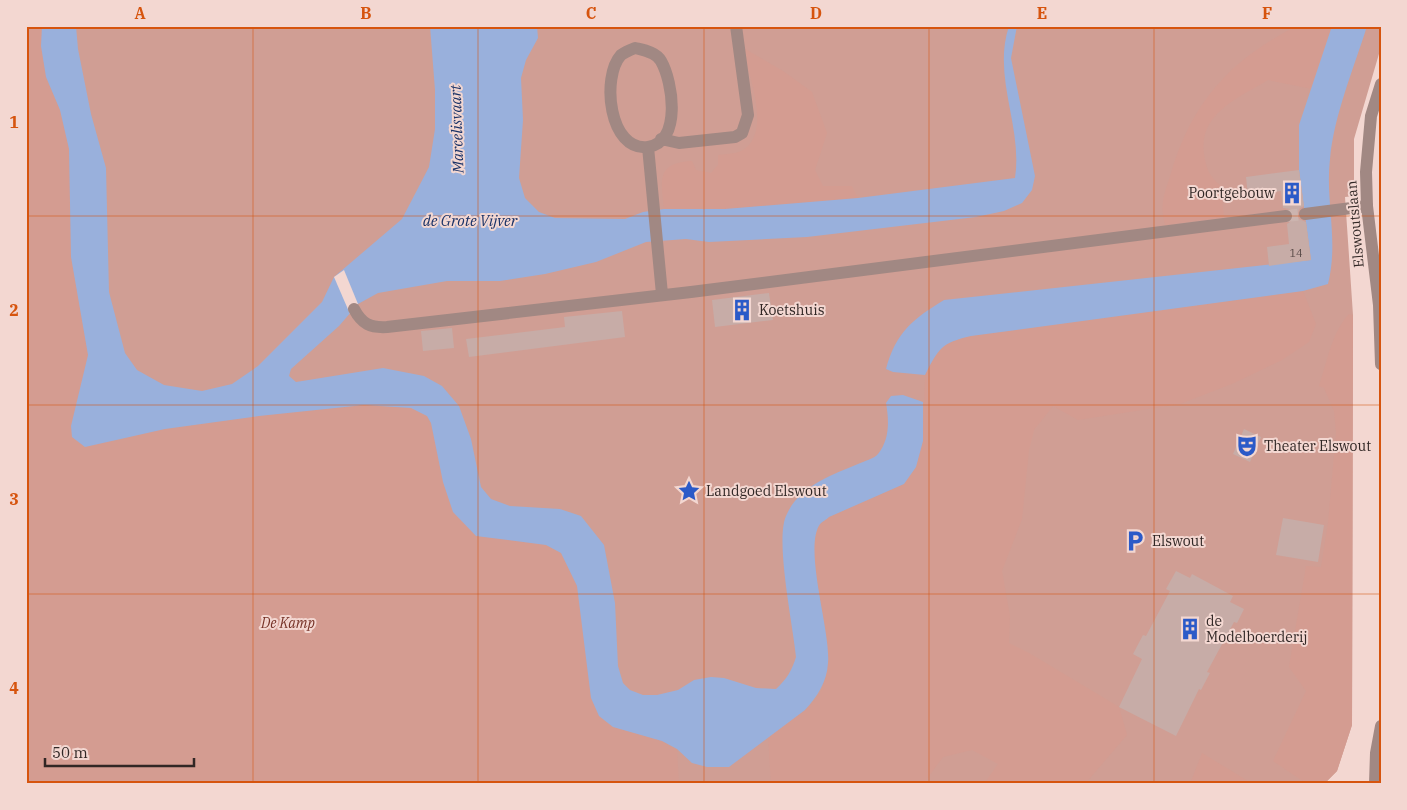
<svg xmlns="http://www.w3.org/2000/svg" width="1407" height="810" viewBox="0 0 1407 810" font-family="'IBM Plex Serif',serif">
	<rect width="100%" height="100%" fill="#f3d7d1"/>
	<!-- green -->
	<path fill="#d09e94" d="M 26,26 L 1381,26 L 1381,47 L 1354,139 L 1354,196 L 1345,197 L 1353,315 L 1352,725 L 1337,771 L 1324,784 L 26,784 Z"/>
	<!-- forest -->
	<path fill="#d49c91" d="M 26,26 L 42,26 L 41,46 L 46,77 L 60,110 L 69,149 L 71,257 L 88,355 L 83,381 L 113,442 L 144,433 L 165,429 L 259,416 L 364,405 L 411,408 L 427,416 L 435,437 L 438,455 L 476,536 L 546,545 L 561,553 L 577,586 L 586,641 L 613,727 L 662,741 L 677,749 L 679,784 L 26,784 Z
		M 1297,26 L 1332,26 L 1312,89 L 1268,80 C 1238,98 1198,114 1204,154 C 1206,168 1209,176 1220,185 L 1224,217 L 1165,225 C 1159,202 1165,194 1171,173 C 1192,102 1231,59 1297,26 Z
		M 742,47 L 783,71 L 812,92 L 827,133 L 815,170 L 823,186 L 852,186 L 858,198 L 725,209 L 664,209 C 661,180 656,163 692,161 L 696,170 L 711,173 L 718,165 L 718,155 C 725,154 735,154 741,151 C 773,135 749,75 742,47 Z
		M 1303,291 L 1316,324 L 1309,342 L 1282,360 L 1234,383 L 1180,404 L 1078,420 L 1053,406 L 1034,430 L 1029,450 L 1022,519 L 1002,571 L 1010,616 L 1009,643 L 1029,653 L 1119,707 L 1127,735 L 1085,784 L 984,784 L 998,764 L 972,750 L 943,757 L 923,784 L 771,784 L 768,737 C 781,726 805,712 816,699 C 849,655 796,556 821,524 C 823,521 827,519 829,517 L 904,484 L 916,467 L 923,441 L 925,375 L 939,348 L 951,340 L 971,336 Z
		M 1349,314 L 1353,315 L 1352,725 L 1337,771 L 1324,784 L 1307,784 L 1273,761 L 1306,691 L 1289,667 L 1306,566 L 1321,567 L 1328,523 L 1336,433 L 1334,411 L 1324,388 L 1319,386 C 1327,362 1332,332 1349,314 Z
		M 1202,753 L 1253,784 L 1190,784 Z"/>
	<!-- water -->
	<path fill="#99b0dc" d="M 42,26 L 76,26 L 78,49 L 91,114 L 106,168 L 109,292 L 125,353 L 137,370 L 164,385 L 202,391 L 232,384 L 258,366 L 322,302 L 334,277 L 402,219 L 429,167 L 435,129 L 435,90 L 430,26 L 537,26 L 538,38 L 526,60 L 521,78 L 523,120 L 519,178 L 525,198 L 539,212 L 555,218 L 625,219 L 643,212 L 664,209 L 725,209 L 858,198 L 1015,178 C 1023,127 992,77 1009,26 L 1017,26 L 1011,58 L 1035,176 L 1032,190 L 1022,203 L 1004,211 L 976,217 L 807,237 L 709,242 L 686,239 L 646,242 L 596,262 L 545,274 L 500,281 L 447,281 L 378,293 L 358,304 L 339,326 L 291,369 L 289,376 L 296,382 L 383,368 L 424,376 L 442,386 L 459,406 L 471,439 L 481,487 L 491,499 L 510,506 L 560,509 L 581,516 L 604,545 L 615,603 L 618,666 L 623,683 L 630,690 L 643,695 L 657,695 L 678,690 L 694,680 L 711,677 L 724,678 L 756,688 L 776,689 C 787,679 792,670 796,657 C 793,625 775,541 786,516 C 798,487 831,475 858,464 C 864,461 874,459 878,454 C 890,439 889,420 886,403 L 891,396 L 903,395 L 923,402 L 923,441 L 916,467 L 904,484 L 829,517 C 827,519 822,522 820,524 C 803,548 831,632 828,663 C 827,682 817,697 805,710 L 729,767 L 707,767 L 692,763 L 677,749 L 662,741 L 613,727 L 599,716 L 591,698 L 577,586 L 561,553 L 546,545 L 476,536 L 453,512 L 443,482 L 431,423 L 427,416 L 411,408 L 364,405 L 259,416 L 165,429 L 85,447 L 72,437 L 71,426 L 88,355 L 71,257 L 69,149 L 60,110 L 46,77 L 41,46 Z
		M 1332,26 L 1367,26 C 1354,68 1334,115 1330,159 C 1325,201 1339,240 1328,284 L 1303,291 L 971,336 C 941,343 939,348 925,375 L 893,372 L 886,369 C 896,332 913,319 944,300 L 1311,260 L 1299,170 L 1299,125 Z"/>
	<!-- pier -->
	<path fill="#f3d7d1" d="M 344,270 L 358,304 L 350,314 L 334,277 Z"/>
	<!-- building -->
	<path fill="#c7aca7" d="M 1299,170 L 1304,206 L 1300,208 L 1297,215 L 1299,219 L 1306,222 L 1311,260 L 1269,266 L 1267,247 L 1289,244 L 1287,224 L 1293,220 L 1294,214 L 1290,209 L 1283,208 L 1281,191 L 1248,196 L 1246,177 Z
		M 769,293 L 773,320 L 715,327 L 712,300 Z
		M 622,311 L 625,337 L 469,357 L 466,339 L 565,327 L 564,317 Z
		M 452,328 L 454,348 L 423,351 L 421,331 Z
		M 1244,429 L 1261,437 L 1250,462 L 1233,454 Z
		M 1283,518 L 1324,525 L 1318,562 L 1276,555 Z
		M 1176,571 L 1190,578 L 1192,574 L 1233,596 L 1230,602 L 1244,609 L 1237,623 L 1234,622 L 1207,672 L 1210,673 L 1201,690 L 1199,689 L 1176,736 L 1119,707 L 1142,659 L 1133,654 L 1143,635 L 1146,636 L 1170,591 L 1166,589 Z"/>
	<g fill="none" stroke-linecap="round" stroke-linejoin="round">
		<!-- pedestrian-tunnel -->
		<path stroke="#ccb4af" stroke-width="12" stroke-dasharray="12 6" stroke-linecap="butt" d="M 1286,216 L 1305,214"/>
		<!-- pedestrian -->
		<path stroke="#a18883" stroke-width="12" d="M 635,48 C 643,50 656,52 661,61 C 673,82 682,142 648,147 C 609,152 601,77 621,55 C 625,52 630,50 635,48 Z
			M 661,139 L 679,143 L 735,137 L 742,133 L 748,115 L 736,26
			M 648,147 L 662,294
			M 1305,214 L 1367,206
			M 354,309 C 362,324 370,328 387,327 L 691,292 L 1286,216"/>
		<!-- tertiary -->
		<path stroke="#a18883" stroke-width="12" d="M 1381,84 L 1371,116 L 1366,172 L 1367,206 L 1379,305 L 1381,364
			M 1375,784 L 1376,753 L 1381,726"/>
	</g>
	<!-- grid -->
	<path fill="none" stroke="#d6540e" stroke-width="1" stroke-opacity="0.55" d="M 253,26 L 253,784M 478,26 L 478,784M 704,26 L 704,784M 929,26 L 929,784M 1154,26 L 1154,784M 26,216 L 1381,216M 26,405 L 1381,405M 26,594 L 1381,594"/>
	<!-- icons -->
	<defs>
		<g id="building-bare" transform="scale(1.725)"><path d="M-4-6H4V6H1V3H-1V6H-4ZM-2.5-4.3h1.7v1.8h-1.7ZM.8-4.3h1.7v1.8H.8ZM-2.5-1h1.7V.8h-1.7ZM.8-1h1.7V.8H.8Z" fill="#2b5ac8" stroke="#f3d7d1" stroke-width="2.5" paint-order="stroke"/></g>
		<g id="theatre-bare" transform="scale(1.725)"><path d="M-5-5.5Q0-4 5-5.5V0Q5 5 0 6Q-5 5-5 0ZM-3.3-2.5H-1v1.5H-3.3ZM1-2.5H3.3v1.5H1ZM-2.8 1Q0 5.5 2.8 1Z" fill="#2b5ac8" stroke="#f3d7d1" stroke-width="2.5" paint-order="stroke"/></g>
		<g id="sight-bare" transform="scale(1.725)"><path d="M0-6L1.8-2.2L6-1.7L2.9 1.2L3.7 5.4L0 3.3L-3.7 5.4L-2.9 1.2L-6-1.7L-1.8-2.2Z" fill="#2b5ac8" stroke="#f3d7d1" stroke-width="2.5" paint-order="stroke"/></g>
		<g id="parking-bare" transform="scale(1.725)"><path d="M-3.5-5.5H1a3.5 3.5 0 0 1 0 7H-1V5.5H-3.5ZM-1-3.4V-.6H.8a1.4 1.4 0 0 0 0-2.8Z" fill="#2b5ac8" stroke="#f3d7d1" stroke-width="2.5" paint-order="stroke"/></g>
	</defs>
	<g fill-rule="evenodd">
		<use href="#building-bare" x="1292" y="193"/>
		<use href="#building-bare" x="742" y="310"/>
		<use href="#theatre-bare" x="1247" y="446"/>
		<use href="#sight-bare" x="689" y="491"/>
		<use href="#parking-bare" x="1135" y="541"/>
		<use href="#building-bare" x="1190" y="629"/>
	</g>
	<g text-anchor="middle" stroke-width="4" stroke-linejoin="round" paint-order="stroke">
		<!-- number labels -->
		<g font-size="11" fill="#564846">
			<text x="1296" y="257">14</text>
		</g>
		<!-- poi labels -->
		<g font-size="14" fill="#312725" stroke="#f3d7d1" text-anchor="start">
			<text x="1275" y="198" text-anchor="end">Poortgebouw</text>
			<text x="759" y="315">Koetshuis</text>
			<text x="1264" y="451">Theater Elswout</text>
			<text x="706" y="496">Landgoed Elswout</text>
			<text x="1152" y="546">Elswout</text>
			<text x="1206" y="626">de<tspan x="1206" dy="16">Modelboerderij</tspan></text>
		</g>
		<!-- street labels -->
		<g font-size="14" fill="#312725" stroke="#f3d7d1">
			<text transform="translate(1355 224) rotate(-95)" y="5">Elswoutslaan</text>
		</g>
		<!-- park labels -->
		<g font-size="14" font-style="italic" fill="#763227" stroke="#f3d7d1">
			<text x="288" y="628">De Kamp</text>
		</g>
		<!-- water labels -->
		<g font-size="15" font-style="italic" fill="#1a3267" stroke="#f3d7d1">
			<text transform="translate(457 129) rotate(-92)" y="5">Marcelisvaart</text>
			<text x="470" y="226">de Grote Vijver</text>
		</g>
	</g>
	<!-- border -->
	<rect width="1407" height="810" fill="none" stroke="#f3d7d1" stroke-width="55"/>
	<!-- scale -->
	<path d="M45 758v8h149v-8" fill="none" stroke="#312725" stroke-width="2.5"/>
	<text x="52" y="758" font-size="15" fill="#312725" stroke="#f3d7d1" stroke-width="4" paint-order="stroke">50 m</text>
	<rect x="28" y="28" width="1352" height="754" fill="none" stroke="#d6540e" stroke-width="2"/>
	<g font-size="16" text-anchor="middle" font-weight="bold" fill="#d6540e">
		<text x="140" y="19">A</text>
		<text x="366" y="19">B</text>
		<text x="591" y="19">C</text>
		<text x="816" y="19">D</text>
		<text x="1042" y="19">E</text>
		<text x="1267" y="19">F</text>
		<text x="14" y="128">1</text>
		<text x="14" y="316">2</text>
		<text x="14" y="505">3</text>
		<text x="14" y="694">4</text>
	</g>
</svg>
